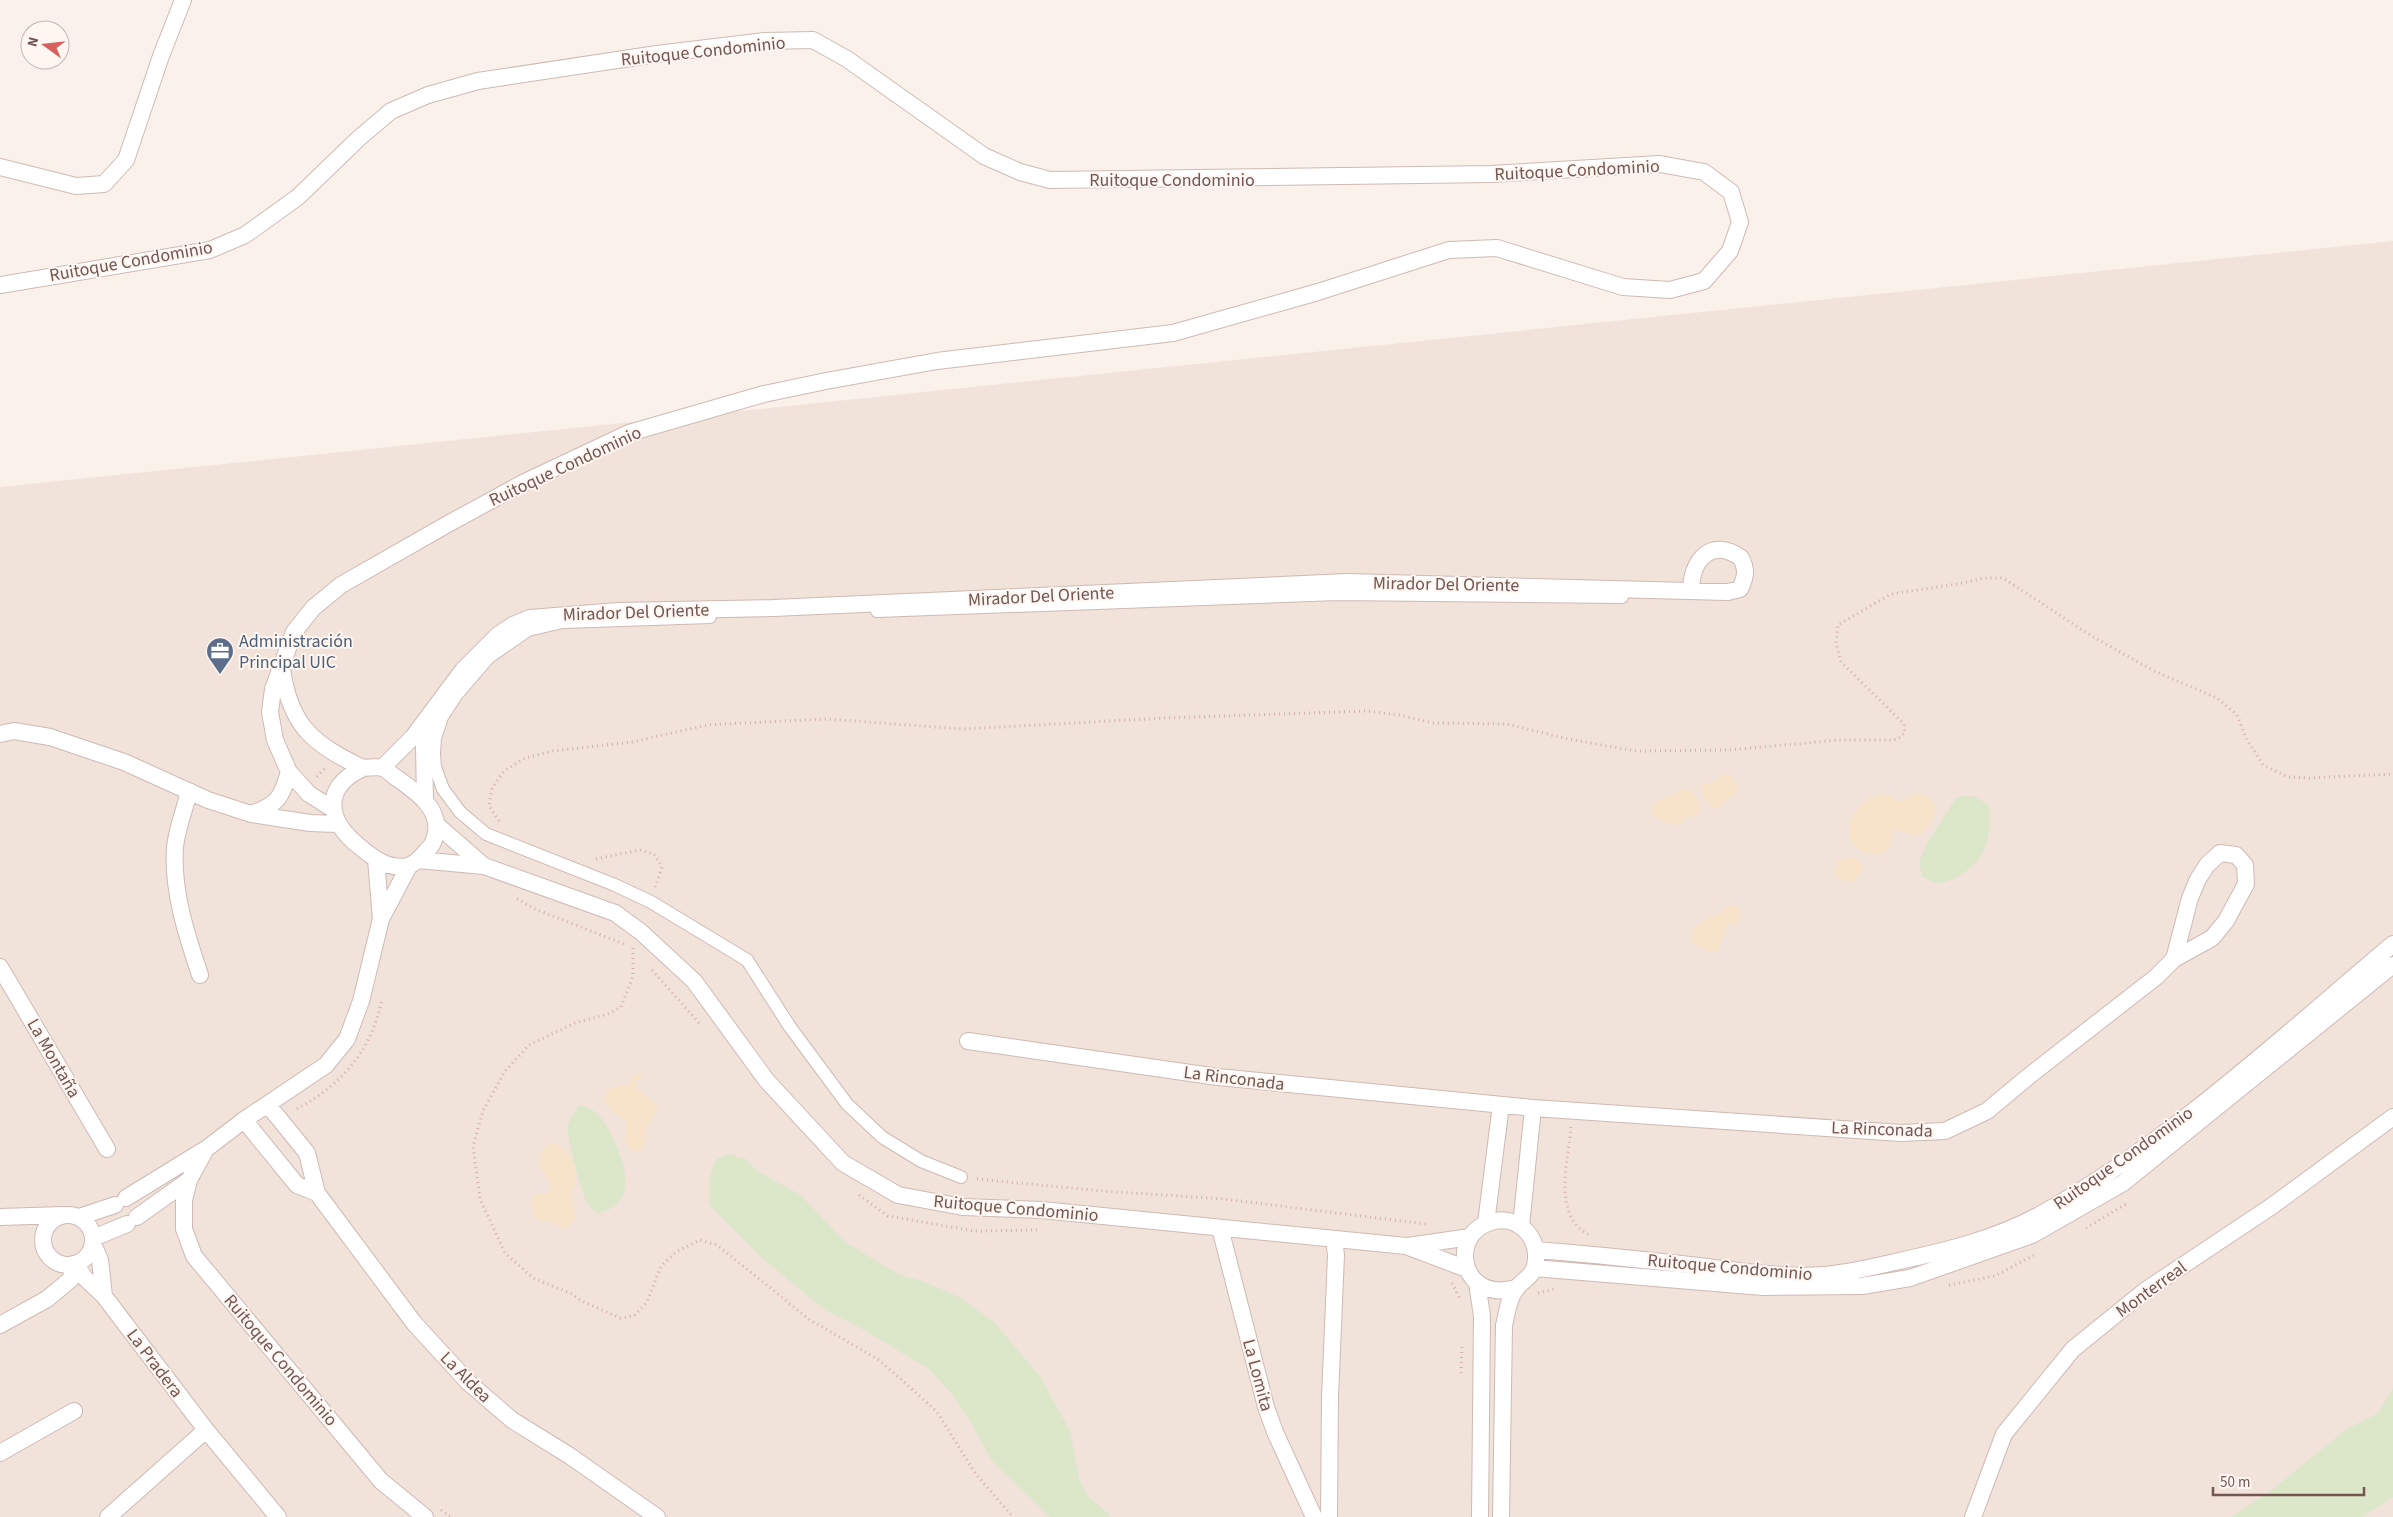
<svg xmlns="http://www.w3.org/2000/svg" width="2393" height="1517" viewBox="0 0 2393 1517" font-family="'Source Sans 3',sans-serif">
	<rect width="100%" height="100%" fill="#fbf1eb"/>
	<!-- residential -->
	<path fill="#f1e2da" d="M 2393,241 L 2393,1517 L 0,1517 L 0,487 Z"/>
	<!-- green -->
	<path fill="#dce7ca" d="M 1965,796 L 1976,797 L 1989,805 C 1990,818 1990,836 1985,848 C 1979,864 1958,880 1940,883 C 1934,883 1928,880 1922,876 L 1919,862 L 1927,843 L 1956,798 Z
		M 580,1105 C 601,1109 609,1130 617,1147 C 628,1173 634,1207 597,1213 C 594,1210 590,1208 588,1205 C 582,1194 566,1136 568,1125 C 570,1117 575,1110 580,1105 Z
		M 729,1154 L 746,1159 L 757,1171 L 801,1195 L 845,1242 L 898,1274 L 925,1282 L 961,1298 L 994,1322 L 1040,1376 L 1070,1431 L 1079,1479 L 1088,1496 L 1112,1517 L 1050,1517 L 992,1461 L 972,1424 L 952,1394 L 929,1369 L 859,1327 L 825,1310 L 762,1258 L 709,1205 L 710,1176 L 716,1159 Z
		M 2393,1388 L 2393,1497 L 2362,1517 L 2231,1517 L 2269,1492 L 2348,1428 L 2378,1413 Z"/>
	<!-- sand -->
	<path fill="#f6e3ca" d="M 1726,774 L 1731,776 L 1738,784 L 1735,795 L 1725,801 L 1720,808 L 1710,807 L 1701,791 L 1702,785 L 1718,780 L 1721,775 Z
		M 1685,789 L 1692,791 L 1700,803 L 1700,812 L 1695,816 L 1686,817 L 1681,825 C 1675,825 1659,820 1653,816 L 1652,807 L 1655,802 Z
		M 1917,793 C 1946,798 1936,825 1917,836 L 1894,829 L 1889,848 C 1877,859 1864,854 1853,845 C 1841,822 1859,794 1886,795 C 1891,795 1896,799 1900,802 Z
		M 1848,857 L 1856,857 L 1864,867 L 1854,882 L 1841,879 L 1835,875 L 1838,860 Z
		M 1730,904 L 1736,907 L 1740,912 L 1738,925 L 1728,924 L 1717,951 C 1705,952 1699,947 1690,941 L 1692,929 L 1711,916 L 1721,913 Z
		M 640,1073 L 641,1078 L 635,1083 L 639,1091 L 657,1105 L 655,1114 L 645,1128 L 647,1138 L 640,1153 C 626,1150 621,1140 627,1127 L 624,1119 L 613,1112 L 603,1099 L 609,1089 L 629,1084 L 634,1074 Z
		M 549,1143 C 571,1143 585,1177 570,1193 C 573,1208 583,1217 565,1229 C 560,1228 558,1224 554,1223 C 546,1220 543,1223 533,1216 L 532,1202 L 535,1195 L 549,1192 L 552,1188 C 548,1169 526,1166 549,1143 Z"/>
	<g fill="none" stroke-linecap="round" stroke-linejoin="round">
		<!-- pedestrian casing -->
		<g stroke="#cebab4" stroke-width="14">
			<path id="pedestrian" d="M 877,611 L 1338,594 L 1622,597
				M 710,617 L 563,622 L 528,630 L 489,657 L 457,694 L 442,717 L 435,738 L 434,754 L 435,767 L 443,789 L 460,812 L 486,834 L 615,885 L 651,902 L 747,960 L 790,1027 L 847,1104 L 882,1137 L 921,1161 L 961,1177"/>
		</g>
		<!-- minor casing -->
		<g stroke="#cebab4" stroke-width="18">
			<path id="minor" d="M 0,167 L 76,186 L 104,184 L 126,160 L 161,56 L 183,0
				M 0,285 L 210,250 L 245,235 L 298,197 L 358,139 L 391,111 L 428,95 L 478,81 L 657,54 L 765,41 L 813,40 L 847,59 L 984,156 L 1020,172 L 1050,180 L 1491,174 L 1660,164 L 1704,172 L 1731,192 L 1740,222 L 1730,251 L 1704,281 L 1670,290 L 1623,287 L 1497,248 L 1449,250 L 1318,292 L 1173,333 L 937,361 L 826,381 L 764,394 L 629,433 L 523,483 L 446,525 L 341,585 L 313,608 L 294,632 L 273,689 L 270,712 L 275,740 L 289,772 L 309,794 L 333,809
				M 282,669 C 290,726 313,744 363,768
				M 0,734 L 14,731 L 50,737 L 124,762 L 208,800 L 251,814 L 310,823 L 337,824
				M 363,768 C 369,768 377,766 382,768 C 388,770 393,776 398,779 C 415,791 440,808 436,832 C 435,837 434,842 431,846 C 424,853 418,863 408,866 C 389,870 373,858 360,847 C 327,821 321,788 363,768 Z
				M 382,768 L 413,737 L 463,670 L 498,635 L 513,625 L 530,618 L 618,611 L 773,608 L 1347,582 L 1728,592 L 1740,589 C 1746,577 1747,569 1741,558 C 1712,537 1692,559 1691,589
				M 189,791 C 185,809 177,828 175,847 C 172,891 186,933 200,975
				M 425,801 L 424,747 L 431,720
				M 253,813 C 278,805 282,796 289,772
				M 437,825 L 484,866
				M 376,860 L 381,919
				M 418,860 L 484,866 L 615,913 L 641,932 L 694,981 L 767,1081 L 843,1163 L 898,1195 L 963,1207 L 1042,1210 L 1406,1246 L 1467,1269
				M 409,866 L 381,919 L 361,1001 L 347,1039 L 326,1065 L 244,1120 L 206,1149 L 189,1180 L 184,1200 L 184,1229 L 194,1256 L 381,1481 L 425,1517
				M 0,967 L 107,1149
				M 968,1041 L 1218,1077 L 1533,1108 L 1901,1133 L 1945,1131 L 1987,1111 L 2029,1076 L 2156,977 L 2174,959 L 2190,898 L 2198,879 L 2207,865 L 2220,853 L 2236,855 L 2245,865 L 2246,884 L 2226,921 L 2212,938 L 2174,959
				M 268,1105 L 307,1153 L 317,1193 L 414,1323 L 468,1382 L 512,1420 L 570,1456 L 657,1517
				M 244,1120 L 297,1185 L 317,1193
				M 126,1198 L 204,1150
				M43 1240a25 25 0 1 1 50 0a25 25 0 1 1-50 0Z
				M 0,1217 L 62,1215
				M 79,1217 L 115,1205
				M 137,1217 L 189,1180
				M 1486,1223 L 1501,1105
				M 1521,1226 L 1533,1108
				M 1220,1228 L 1266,1407 L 1275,1432 L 1314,1517
				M 93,1238 L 127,1224
				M 93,1244 L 100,1260 L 104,1296
				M 1408,1246 L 1470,1237
				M 1536,1250 C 1591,1254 1645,1260 1699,1266 C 1740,1271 1783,1278 1824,1275 C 1848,1273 1872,1267 1895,1262 C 1945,1251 1996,1239 2041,1214 C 2170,1142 2281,1038 2393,944
				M 75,1264 L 85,1278 L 104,1296 L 206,1430 L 278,1517
				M 1534,1268 L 1763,1287 L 1862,1286 L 1910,1278 L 2032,1235 L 2123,1183 L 2393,965
				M 1477,1283 L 1482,1316 L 1480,1517
				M 0,1325 L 47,1299 L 71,1279 L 73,1264
				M 0,1453 L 74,1411
				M 108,1517 L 206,1430
				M 1329,1517 L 1330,1397 L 1336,1255 L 1334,1239
				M 1501,1517 L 1504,1325 C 1507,1314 1508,1299 1516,1289 C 1524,1278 1535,1277 1536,1259 C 1537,1246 1531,1233 1520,1226 C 1512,1220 1501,1219 1491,1222 C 1447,1235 1461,1304 1516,1288
				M 1973,1517 L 2004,1434 L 2073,1349 L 2146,1290 L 2272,1206 L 2393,1117"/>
		</g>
		<!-- path -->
		<path stroke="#d2b0a8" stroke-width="3" stroke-dasharray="1 4" stroke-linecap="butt" d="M 317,777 L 326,767
			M 499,821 L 489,806 L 492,788 L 504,771 L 525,758 L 553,751 L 632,742 L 707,725 L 826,719 L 963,729 L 1166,718 L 1366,711 L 1399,715 L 1434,723 L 1507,724 L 1568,739 L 1636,751 L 1728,750 L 1839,740 L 1894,740 L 1901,737 L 1905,732 L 1904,724 L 1841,662 L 1836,643 L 1838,625 L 1891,594 L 1958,584 L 1984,578 L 2003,578 L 2090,635 L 2154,671 L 2217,698 L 2237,715 L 2246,738 L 2263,765 L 2288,777 L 2309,778 L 2393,774
			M 596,859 L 640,850 L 654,854 L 662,867 L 655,887
			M 517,899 L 535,909 L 624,944
			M 633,948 L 633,976 L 621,1007 L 608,1014 L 575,1023 L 529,1045 L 505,1071 L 483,1111 L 473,1146 L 480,1199 L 505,1253 L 533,1278 L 572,1294 L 582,1301 L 620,1318 L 634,1316 L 647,1302 L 661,1266 L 676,1252 L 700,1240 L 717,1245 L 810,1320 L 879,1360 L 903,1381 L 937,1412 L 975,1473 L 1013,1517
			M 652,970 L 701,1025
			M 297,1109 C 343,1083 372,1051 382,998
			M 1571,1127 C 1568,1161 1552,1216 1589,1235
			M 977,1179 L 1103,1191 L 1224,1199 L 1426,1224
			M 859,1195 L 888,1216 L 974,1231 L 1038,1230
			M 2086,1228 L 2126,1204
			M 1452,1283 L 1460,1299
			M 1949,1285 L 1995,1276 L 2034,1255
			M 1538,1293 L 1554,1289
			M 1461,1373 L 1462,1345
			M 441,1510 L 451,1517"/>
		<!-- pedestrian -->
		<use href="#pedestrian" stroke="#fff" stroke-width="12"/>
		<!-- minor -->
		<use href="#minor" stroke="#fff" stroke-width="16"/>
	</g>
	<!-- icons -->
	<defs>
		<g id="office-pin" transform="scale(1.4375)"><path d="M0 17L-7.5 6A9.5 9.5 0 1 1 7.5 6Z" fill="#5c6f8a" stroke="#fdf6f1"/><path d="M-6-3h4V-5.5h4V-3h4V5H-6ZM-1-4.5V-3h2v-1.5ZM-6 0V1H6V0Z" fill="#fff"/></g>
	</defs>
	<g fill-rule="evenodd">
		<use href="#office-pin" x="220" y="651"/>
	</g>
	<g text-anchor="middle" stroke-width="4" stroke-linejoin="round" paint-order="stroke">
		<!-- street labels -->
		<g font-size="18" fill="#735650" stroke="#fdf6f1">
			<text transform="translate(703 51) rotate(-6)" y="6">Ruitoque Condominio</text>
			<text transform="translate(1577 170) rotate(-3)" y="6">Ruitoque Condominio</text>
			<text x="1172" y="186">Ruitoque Condominio</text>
			<text transform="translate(131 261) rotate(-10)" y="6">Ruitoque Condominio</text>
			<text transform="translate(565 466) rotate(-25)" y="6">Ruitoque Condominio</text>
			<text transform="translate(1446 584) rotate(1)" y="6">Mirador Del Oriente</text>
			<text transform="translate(1041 596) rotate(-3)" y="6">Mirador Del Oriente</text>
			<text transform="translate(636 612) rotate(-2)" y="6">Mirador Del Oriente</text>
			<text transform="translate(54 1058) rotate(60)" y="6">La Montaña</text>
			<text transform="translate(1234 1078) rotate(7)" y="6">La Rinconada</text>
			<text transform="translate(1882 1129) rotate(2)" y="6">La Rinconada</text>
			<text transform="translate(2123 1158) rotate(-35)" y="6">Ruitoque Condominio</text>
			<text transform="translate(1016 1208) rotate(5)" y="6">Ruitoque Condominio</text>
			<text transform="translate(1730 1267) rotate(5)" y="6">Ruitoque Condominio</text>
			<text transform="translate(2151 1289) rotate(-36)" y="6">Monterreal</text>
			<text transform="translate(281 1360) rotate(50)" y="6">Ruitoque Condominio</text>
			<text transform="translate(155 1363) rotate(53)" y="6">La Pradera</text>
			<text transform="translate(1258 1375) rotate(75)" y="6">La Lomita</text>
			<text transform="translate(466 1377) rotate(45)" y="6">La Aldea</text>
		</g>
		<!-- service labels -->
		<g font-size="18" fill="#4e5e75" stroke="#fdf6f1" text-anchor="start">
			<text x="239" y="647">Administración<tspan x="239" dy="21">Principal UIC</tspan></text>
		</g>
	</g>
	<!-- north arrow -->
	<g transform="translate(45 45) rotate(285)"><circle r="24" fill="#fdf6f1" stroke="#c6b6b1"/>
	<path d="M0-4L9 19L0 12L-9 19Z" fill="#d6615f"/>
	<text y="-8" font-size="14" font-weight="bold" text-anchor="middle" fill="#735650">N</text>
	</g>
	<!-- scale -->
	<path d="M2213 1487v8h151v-8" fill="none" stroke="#735650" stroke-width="2.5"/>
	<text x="2220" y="1487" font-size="15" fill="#735650" stroke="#fdf6f1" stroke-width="4" paint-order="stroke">50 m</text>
</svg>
